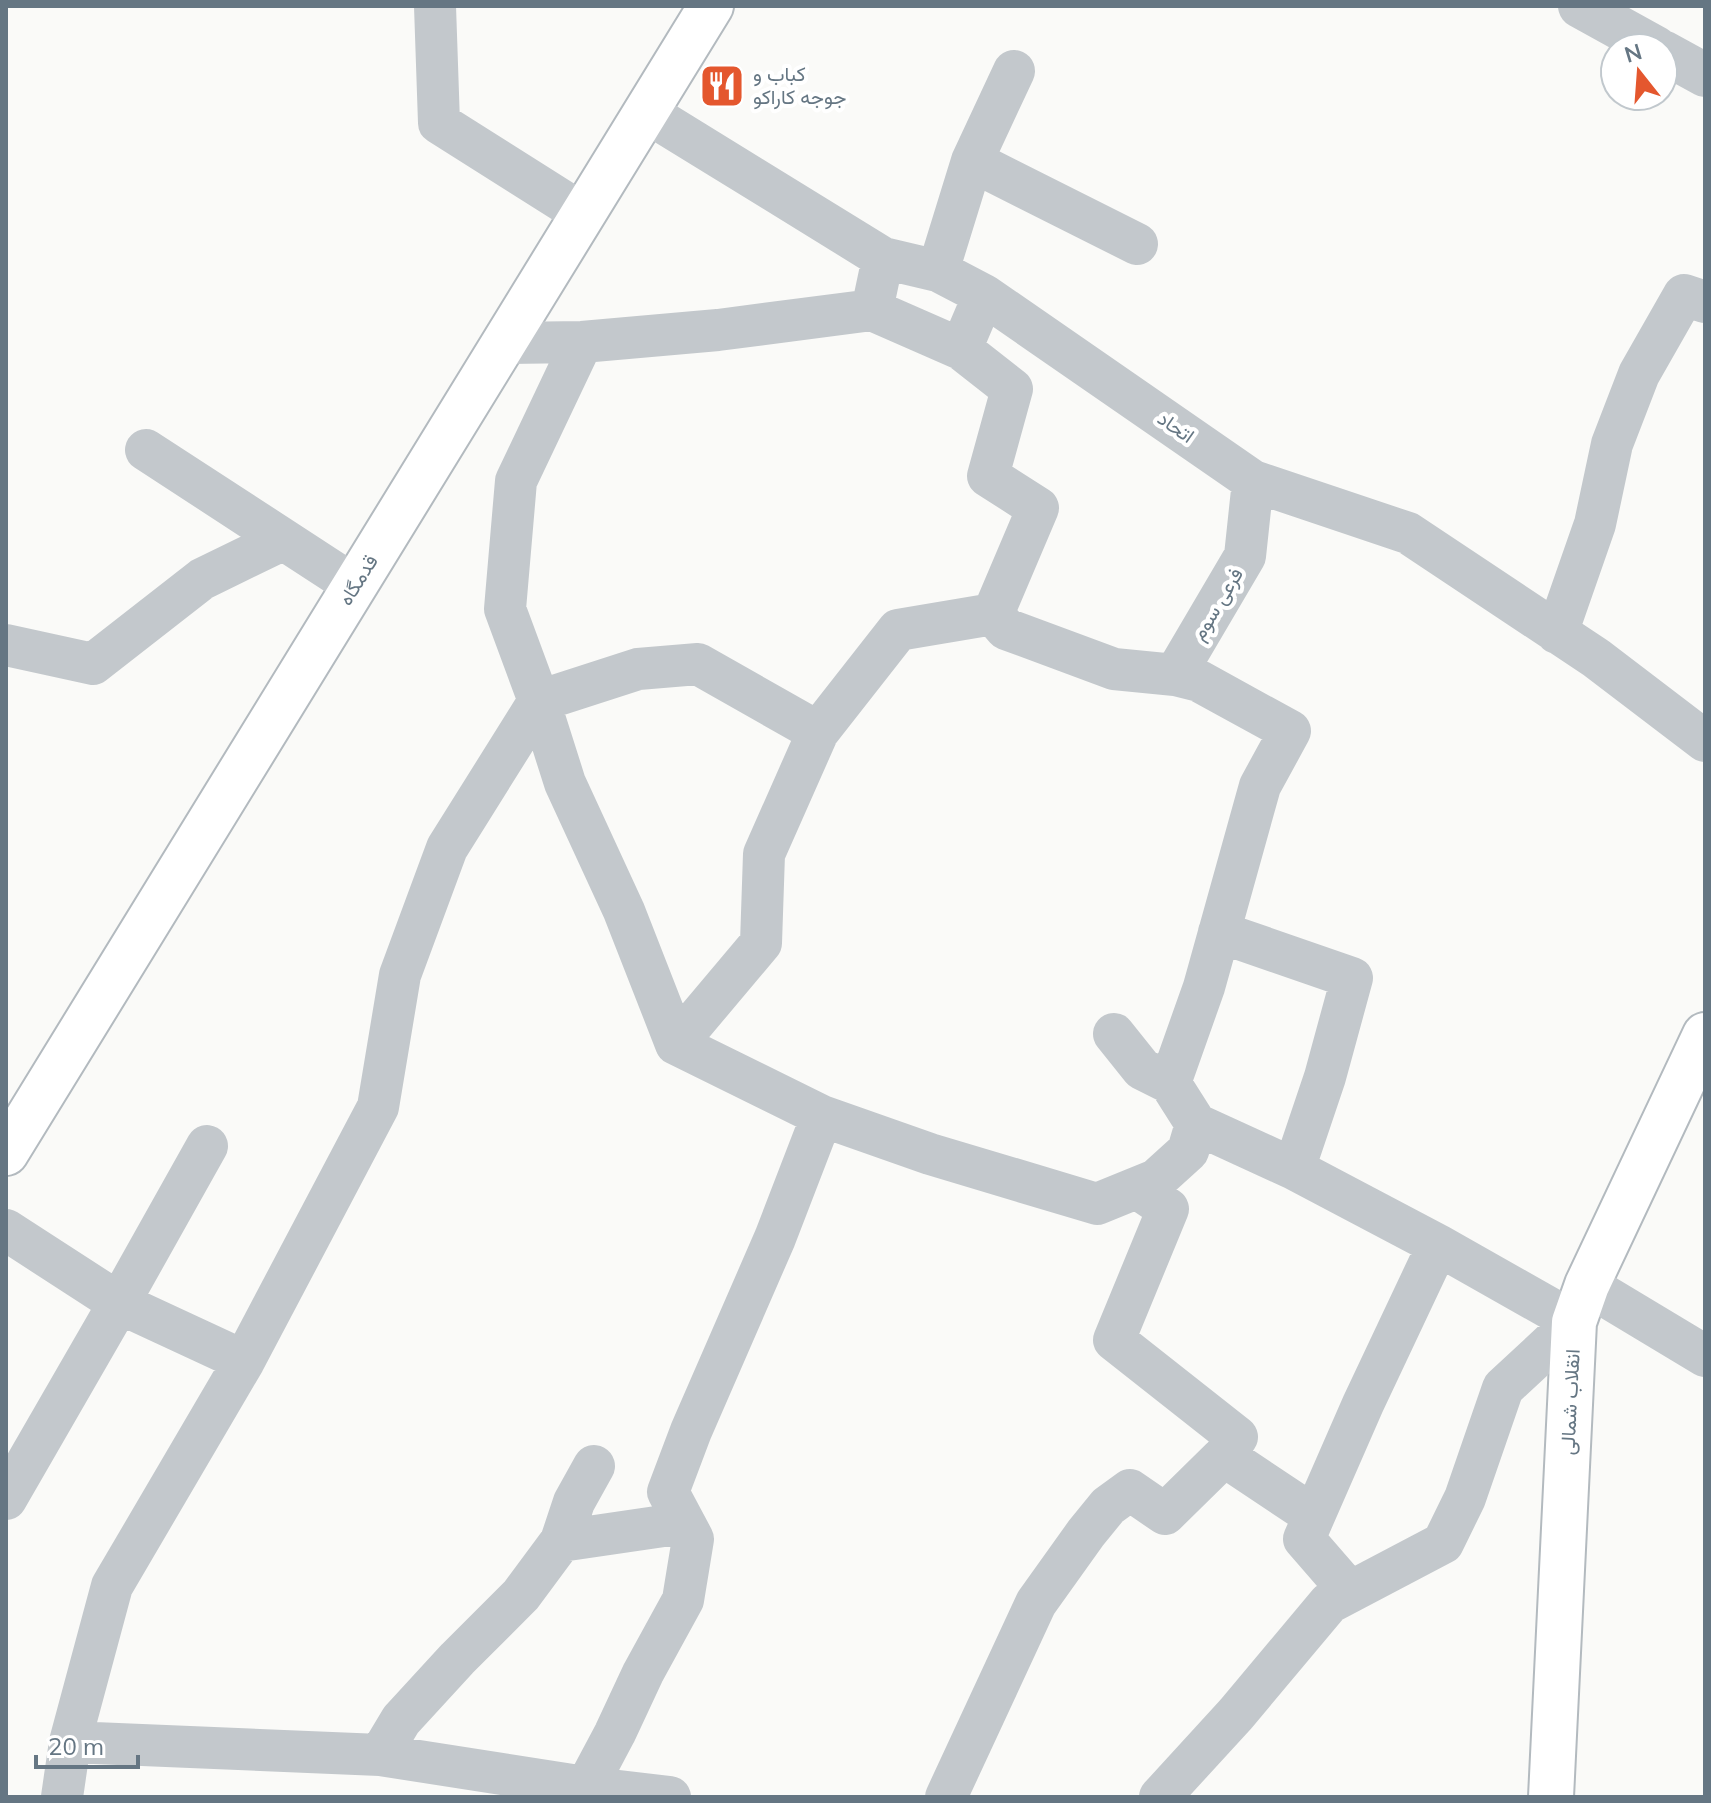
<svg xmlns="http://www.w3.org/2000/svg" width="1711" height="1803" viewBox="0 0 1711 1803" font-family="Mulish,Vazirmatn,sans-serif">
	<rect width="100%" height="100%" fill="#fafaf8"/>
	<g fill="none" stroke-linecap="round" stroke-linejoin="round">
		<!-- secondary casing -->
		<g stroke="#b3babf" stroke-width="48">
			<path id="secondary" d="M 6,1153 L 711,6
				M 1551,1797 L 1574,1322 L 1587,1285 L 1705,1035"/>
		</g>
		<!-- minor -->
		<path stroke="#c3c8cc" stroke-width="42" d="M 435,6 L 439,123 L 583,214
			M 646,112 L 883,258 L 938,271 L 984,295 L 1253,481 L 1408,533 L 1596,658 L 1705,741
			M 972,161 L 1137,244
			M 938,271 L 972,161 L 1014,71
			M 872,310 L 961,349
			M 582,342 L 516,481 L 505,609 L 539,701 L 565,783 L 624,911 L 676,1044 L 822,1116 L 930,1154 L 1097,1204 L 1156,1180 L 1188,1151 L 1196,1124 L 1294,1169 L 1438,1245 L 1574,1322 L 1503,1388 L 1465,1498 L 1443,1543 L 1329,1603 L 1236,1714 L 1160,1797
			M 504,343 L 582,342 L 718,330 L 872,310 L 883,258
			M 146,450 L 355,586
			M 993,614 L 1006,629 L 1114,669 L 1175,675 L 1199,681 L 1290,731 L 1260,786 L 1204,987 L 1170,1083 L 1196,1124
			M 1557,633 L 1595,524 L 1612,444 L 1639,374 L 1684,295 L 1705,302
			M 6,645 L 93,664 L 202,579 L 282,540
			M 1175,675 L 1245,556 L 1253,481
			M 818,732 L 898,630 L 993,614 L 1038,508 L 988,476 L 1012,389 L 961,349 L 984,295
			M 1219,932 L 1352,978 L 1325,1077 L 1294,1169
			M 1114,1034 L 1142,1069 L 1170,1083
			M 1137,1188 L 1168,1209 L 1114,1340 L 1237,1437 L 1224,1456 L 1314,1516
			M 6,1230 L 119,1303 L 244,1361
			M 1587,1285 L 1705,1356
			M 6,1499 L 119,1303 L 207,1146
			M 561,1541 L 574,1502 L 594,1466
			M 1350,1592 L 1304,1539 L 1363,1404 L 1438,1245
			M 70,1742 L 380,1755 L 585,1787 L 670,1797
			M 380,1755 L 401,1720 L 457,1659 L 521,1595 L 561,1541 L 684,1523
			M 62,1797 L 70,1742 L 112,1586 L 244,1361 L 378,1107 L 400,975 L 447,848 L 539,701 L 638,669 L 698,664 L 818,732 L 764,854 L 761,943 L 676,1044
			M 581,1797 L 615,1733 L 643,1673 L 683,1600 L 693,1539 L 668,1492 L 691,1431 L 775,1238 L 822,1116
			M 946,1797 L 1036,1603 L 1086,1533 L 1108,1506 L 1130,1490 L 1165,1514 L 1224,1456"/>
		<!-- tertiary -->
		<path stroke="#c3c8cc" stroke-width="44" d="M 1580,6 L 1656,48
			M 1663,52 L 1705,75"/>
		<!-- secondary -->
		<use href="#secondary" stroke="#fff" stroke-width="44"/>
	</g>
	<!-- icons -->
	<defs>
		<g id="restaurant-square" transform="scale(2.3)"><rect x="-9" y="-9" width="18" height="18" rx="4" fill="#e4572e" stroke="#fff"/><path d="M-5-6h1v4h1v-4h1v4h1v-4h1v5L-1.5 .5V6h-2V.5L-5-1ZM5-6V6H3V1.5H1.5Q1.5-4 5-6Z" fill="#fff"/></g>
	</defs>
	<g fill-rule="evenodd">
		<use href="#restaurant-square" x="722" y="86"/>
	</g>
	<g text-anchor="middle" stroke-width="8" stroke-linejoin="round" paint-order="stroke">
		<!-- poi labels -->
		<g font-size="20" fill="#657683" stroke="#fff" text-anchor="start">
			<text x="753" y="81">کباب و<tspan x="753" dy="23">جوجه کاراکو</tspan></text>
		</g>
		<!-- street labels -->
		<g font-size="20" fill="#657683" stroke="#fff">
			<text transform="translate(1176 427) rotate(35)" y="7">اتحاد</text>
			<text transform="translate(358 580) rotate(-58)" y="7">قدمگاه</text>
			<text transform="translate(1217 604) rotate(-59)" y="7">فرعی سوم</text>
			<text transform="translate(1570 1402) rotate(-87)" y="7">انقلاب شمالی</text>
		</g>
	</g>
	<!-- border -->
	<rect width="1711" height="1803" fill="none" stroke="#657683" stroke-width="16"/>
	<!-- north arrow -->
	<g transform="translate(1639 72) rotate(343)"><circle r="38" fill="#ffffff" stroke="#c1c8cd" stroke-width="2"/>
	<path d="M0-6L14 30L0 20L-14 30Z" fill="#e4572e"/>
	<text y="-12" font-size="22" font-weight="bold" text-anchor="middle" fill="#657683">N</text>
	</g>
	<!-- scale -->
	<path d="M36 1755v12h102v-12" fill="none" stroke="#657683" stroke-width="4"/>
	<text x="48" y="1755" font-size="24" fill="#657683" stroke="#ffffff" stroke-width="6" paint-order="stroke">20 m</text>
</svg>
